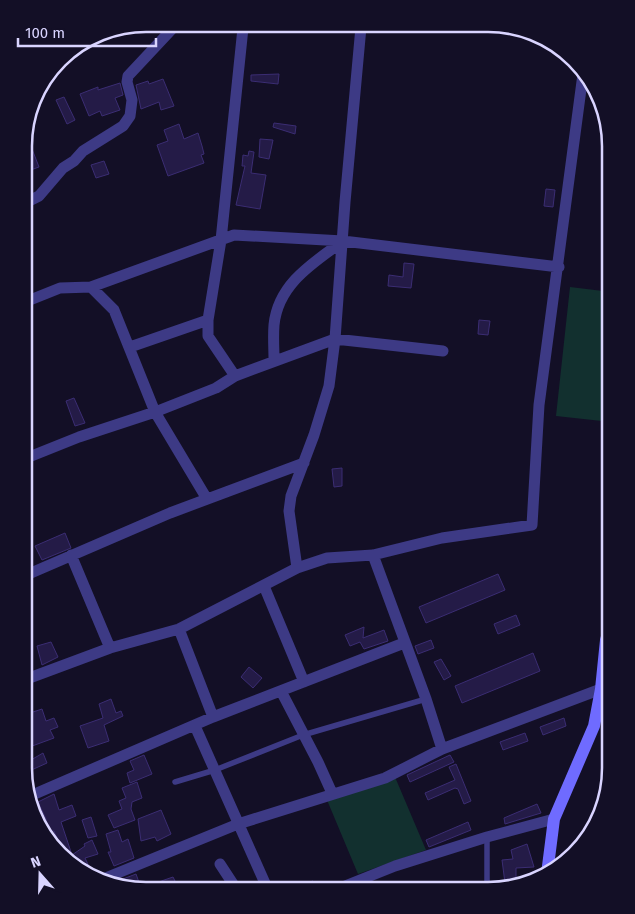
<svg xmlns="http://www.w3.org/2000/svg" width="635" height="914" viewBox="0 0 635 914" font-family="'Fira Sans',sans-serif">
	<rect width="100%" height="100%" fill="#130f26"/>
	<!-- green -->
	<path fill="#12302f" d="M 570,287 L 611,292 L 611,422 L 556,416 Z
		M 395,777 L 426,850 L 358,874 L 327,800 Z"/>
	<!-- building -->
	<path fill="#241b47" stroke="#3b2d73" d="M 279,74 L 278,84 L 251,81 L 251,75 Z
		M 163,79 L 174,106 L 161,110 L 159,102 L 141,109 L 136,85 L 148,81 L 149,84 Z
		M 120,83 L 123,95 L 115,98 L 120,110 L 102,116 L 100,111 L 89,116 L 80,94 L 98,87 L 98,90 Z
		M 64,97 L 75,120 L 67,124 L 56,100 Z
		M 274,123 L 296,126 L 295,134 L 273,127 Z
		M 179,124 L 184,139 L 198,133 L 202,146 L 204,154 L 201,155 L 204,163 L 168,176 L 157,145 L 168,141 L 164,130 Z
		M 260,139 L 273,140 L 269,159 L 259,157 Z
		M 32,149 L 39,167 L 25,172 L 25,162 L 29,161 L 25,151 Z
		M 249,151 L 254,152 L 251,173 L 266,175 L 260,209 L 236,205 L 245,166 L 242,166 L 243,155 L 248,156 Z
		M 104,161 L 109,174 L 96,178 L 91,165 Z
		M 546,189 L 555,190 L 553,207 L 544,206 Z
		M 404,263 L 414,264 L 411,288 L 388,286 L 389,275 L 403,277 Z
		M 479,320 L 490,321 L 488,335 L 478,334 Z
		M 74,398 L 85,423 L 75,426 L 66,401 Z
		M 342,468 L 342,486 L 334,487 L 332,469 Z
		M 65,533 L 71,548 L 42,560 L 35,546 Z
		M 498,574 L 505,590 L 426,623 L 419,607 Z
		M 516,615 L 520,625 L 498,634 L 494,624 Z
		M 364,627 L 363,638 L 384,630 L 388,641 L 364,649 L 360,642 L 350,646 L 345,635 Z
		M 431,640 L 434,648 L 418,654 L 415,646 Z
		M 51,642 L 58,657 L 42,665 L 37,646 Z
		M 533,653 L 540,671 L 462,703 L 455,686 Z
		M 441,659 L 451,676 L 444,680 L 434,662 Z
		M 249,667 L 262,678 L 253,688 L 241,677 Z
		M 111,699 L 116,713 L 121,711 L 123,716 L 104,725 L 109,741 L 88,748 L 80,726 L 103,718 L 99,704 Z
		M 42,709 L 46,721 L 54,718 L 58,727 L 50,730 L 54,738 L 24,749 L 24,715 Z
		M 564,718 L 566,726 L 543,735 L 540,727 Z
		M 525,733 L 528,741 L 503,750 L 500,742 Z
		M 43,753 L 47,763 L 27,772 L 24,764 Z
		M 144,755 L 152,774 L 130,783 L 127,773 L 134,770 L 130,761 Z
		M 450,755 L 454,762 L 410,782 L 407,775 Z
		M 456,764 L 471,801 L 464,804 L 458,789 L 455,788 L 428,800 L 425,793 L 455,780 L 449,767 Z
		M 137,782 L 142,798 L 132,802 L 131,809 L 135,820 L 114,828 L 108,815 L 122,809 L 119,801 L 126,798 L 122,788 Z
		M 54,794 L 59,810 L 72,805 L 76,816 L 61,822 L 72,855 L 85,846 L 84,844 L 92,840 L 98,854 L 85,858 L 93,875 L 81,871 L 77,863 L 75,866 L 61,849 L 54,831 L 47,832 L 46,819 L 38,802 Z
		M 537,804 L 541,813 L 505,824 L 504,818 Z
		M 161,810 L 171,834 L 157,841 L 155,837 L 141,841 L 138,819 Z
		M 91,817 L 97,836 L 88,838 L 82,820 Z
		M 468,822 L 471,830 L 429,847 L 426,840 Z
		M 118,830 L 122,842 L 128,839 L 134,858 L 114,866 L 108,852 L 111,852 L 106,834 Z
		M 527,844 L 534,867 L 516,868 L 516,883 L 505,883 L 502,860 L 513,859 L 511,850 Z
		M 136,874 L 141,888 L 173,877 L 178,887 L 173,889 L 126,887 L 123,879 Z
		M 313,881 L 315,890 L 289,890 L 289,888 Z"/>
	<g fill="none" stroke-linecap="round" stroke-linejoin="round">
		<!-- lane -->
		<path stroke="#3d3a85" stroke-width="5.5" d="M 175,782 L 215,770 L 303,735 L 426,699
			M 487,837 L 487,890"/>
		<!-- street -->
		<path stroke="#3d3a85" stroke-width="11" d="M 25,203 L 39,196 L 63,168 L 74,161 L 83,151 L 123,126 L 130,116 L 132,100 L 127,82 L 128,76 L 172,29
			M 91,287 L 114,310 L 155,412 L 207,499
			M 25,302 L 60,288 L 91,287 L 234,235 L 343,241 L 559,267
			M 130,347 L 208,320
			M 274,360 C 274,349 273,337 274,325 C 278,284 313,263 343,241
			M 235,376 L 208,336 L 208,320 L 221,240 L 243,28
			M 24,459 L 79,437 L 155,412 L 216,388 L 235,376 L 335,339 L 443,351
			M 71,555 L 110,648
			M 373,555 L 426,699 L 442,749
			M 297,568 L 289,511 L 291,496 L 314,435 L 329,386 L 335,339 L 345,202 L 361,27
			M 24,576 L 170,513 L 304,463
			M 264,586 L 304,682
			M 179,629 L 213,717
			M 24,680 L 110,648 L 179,629 L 297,568 L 327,558 L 373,555 L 442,538 L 532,525 L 539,405 L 583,74
			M 281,691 L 318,762 L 332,793
			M 195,726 L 268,890
			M 30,796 L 213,717 L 404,643
			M 33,807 L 40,826
			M 220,864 L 237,890
			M 103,879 L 238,824 L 385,778 L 442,749 L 601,689
			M 335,890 L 395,866 L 487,837 L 554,819"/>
		<!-- secondary -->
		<path stroke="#6f6bff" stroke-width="12" d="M 547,874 L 554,819 L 594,726 L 601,689 L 606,640 L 611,624"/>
	</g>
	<!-- crop -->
	<path d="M0 0H635V914H0ZM146 32H488A114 114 0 0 1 602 146V768A114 114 0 0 1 488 882H146A114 114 0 0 1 32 768V146A114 114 0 0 1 146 32Z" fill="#130f26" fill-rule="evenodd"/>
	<path fill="none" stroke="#d9d4ff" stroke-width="2.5" d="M146 32H488A114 114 0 0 1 602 146V768A114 114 0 0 1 488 882H146A114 114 0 0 1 32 768V146A114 114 0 0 1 146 32Z"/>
	<!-- north arrow -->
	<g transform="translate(40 874) rotate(340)" stroke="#130f26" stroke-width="4" paint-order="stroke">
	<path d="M0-4L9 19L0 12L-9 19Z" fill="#d9d4ff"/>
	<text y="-8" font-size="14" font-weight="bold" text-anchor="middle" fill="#d9d4ff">N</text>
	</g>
	<!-- scale -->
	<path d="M18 38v8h138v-8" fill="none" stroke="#d9d4ff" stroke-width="2.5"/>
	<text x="25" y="38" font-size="15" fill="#d9d4ff" stroke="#130f26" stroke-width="4" paint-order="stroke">100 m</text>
</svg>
